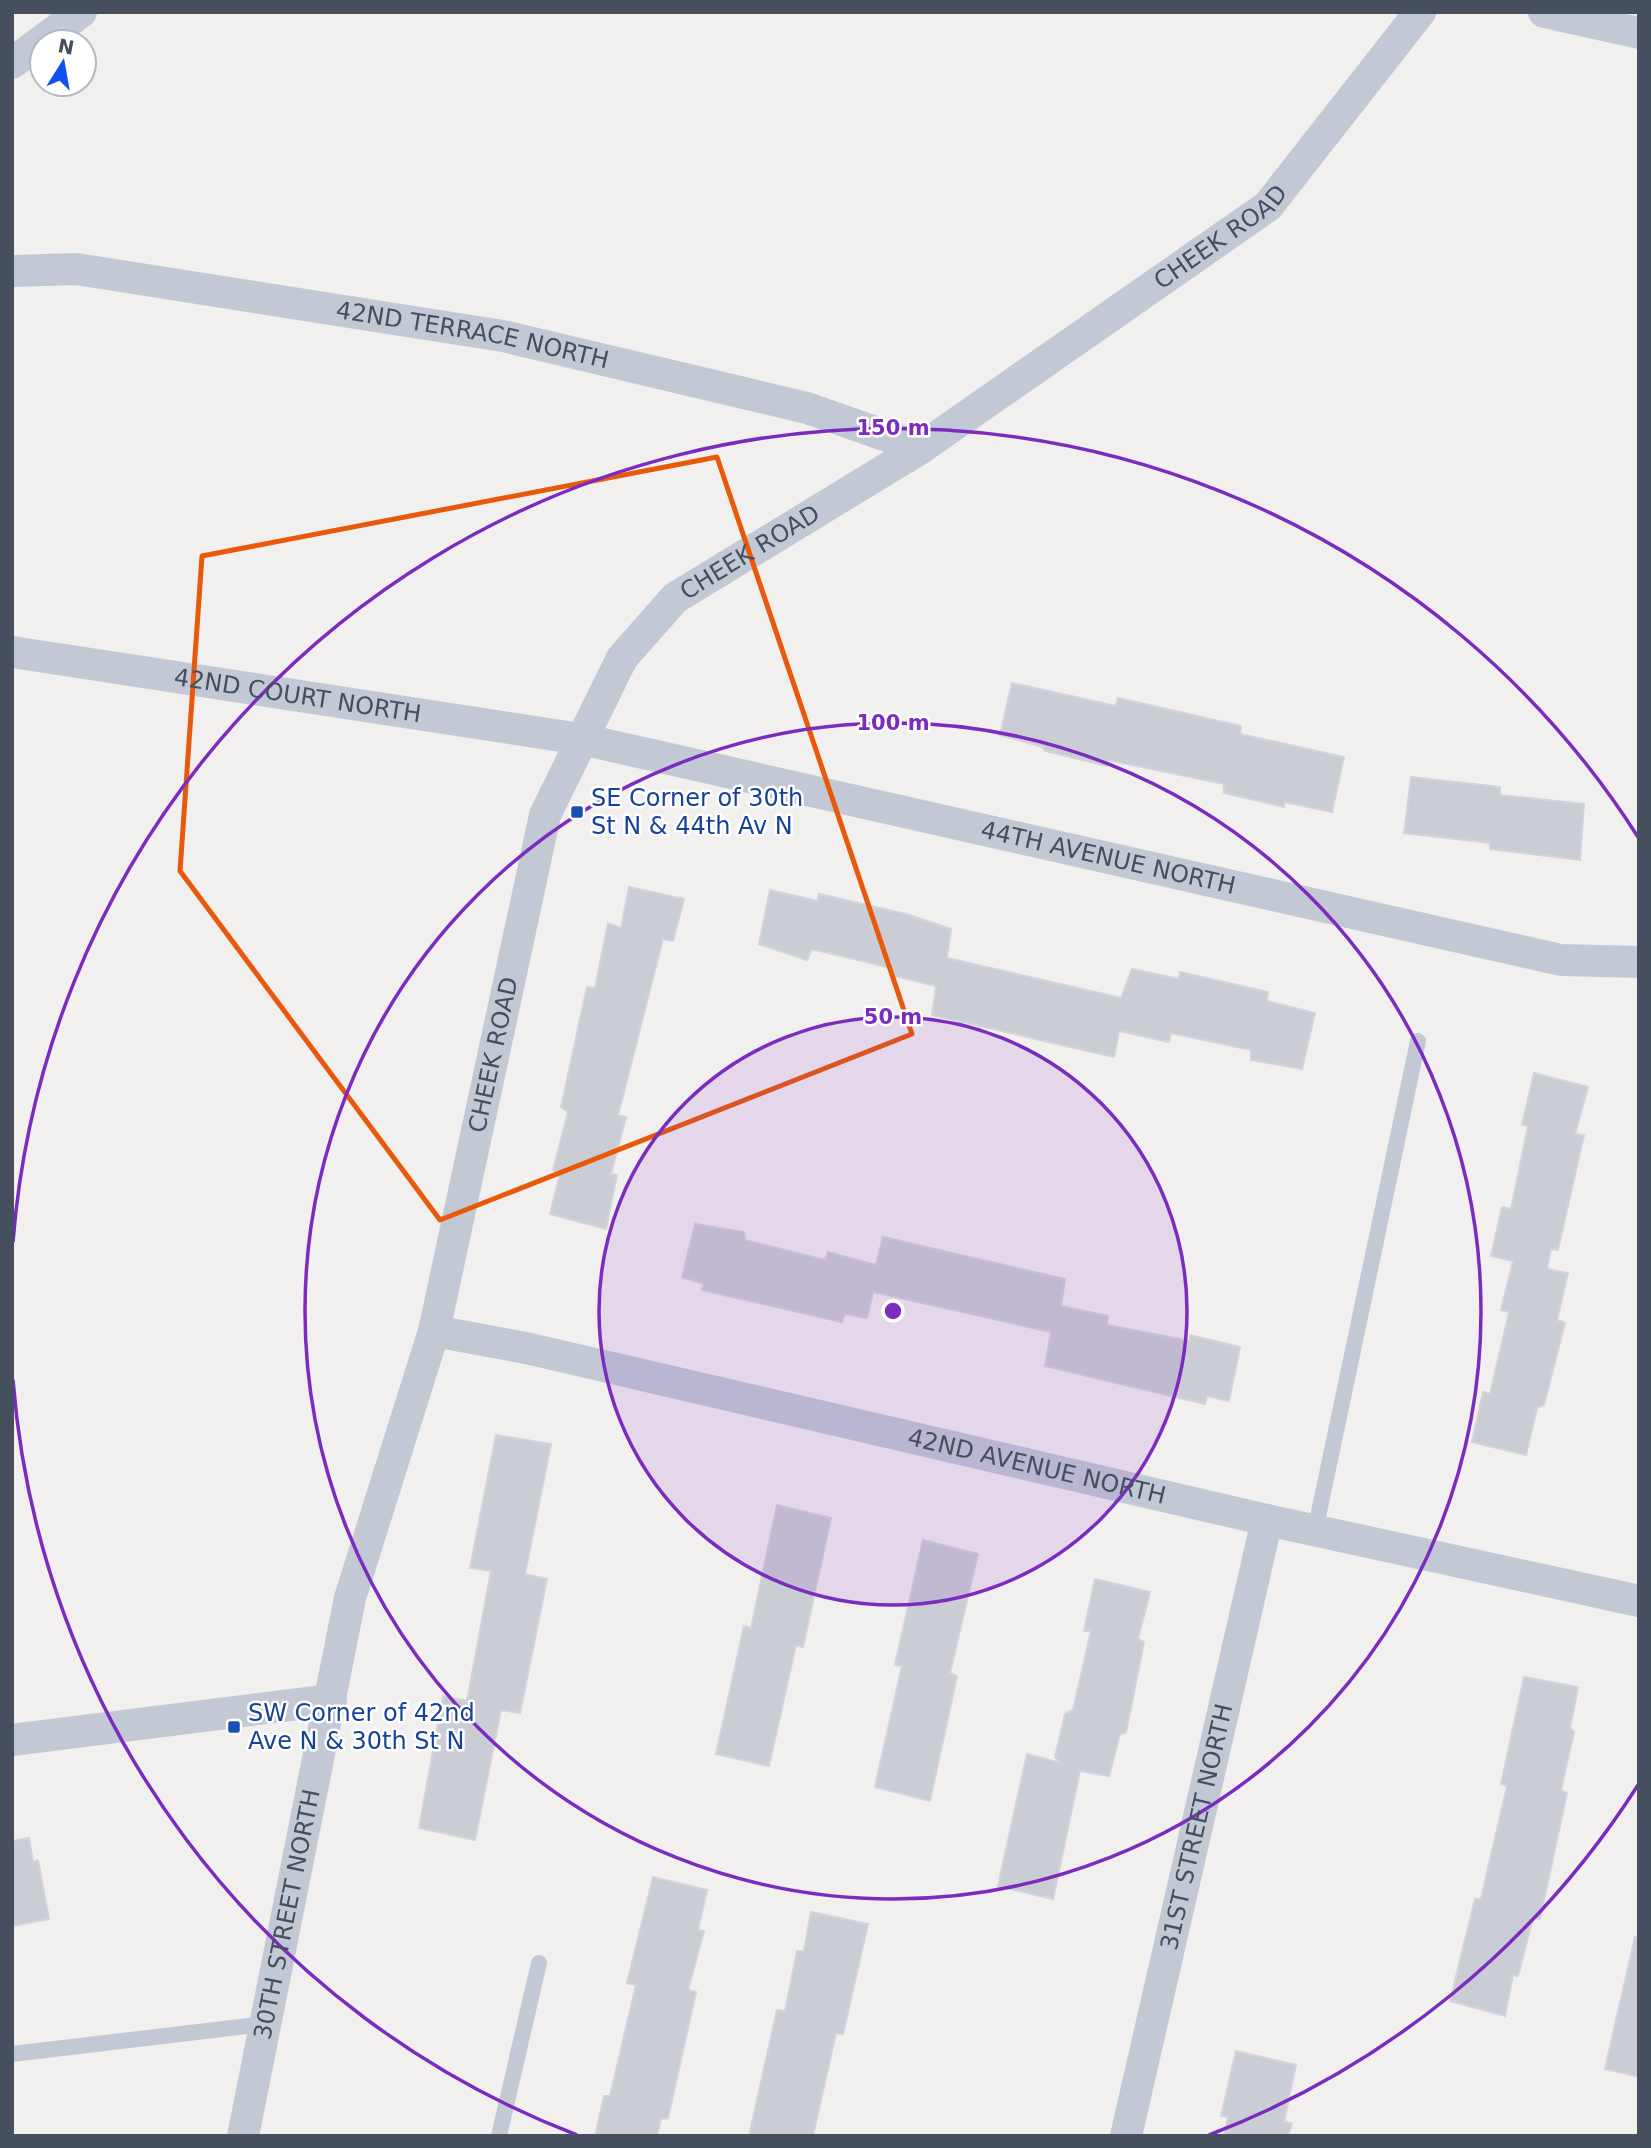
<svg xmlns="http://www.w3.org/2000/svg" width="1651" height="2148" viewBox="0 0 1651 2148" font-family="'DejaVu Sans',sans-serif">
	<rect width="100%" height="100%" fill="#f2f0ef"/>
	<!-- building -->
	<path fill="#cbcdd5" stroke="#d3d4db" stroke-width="2" d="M 1012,683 L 1116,706 L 1118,698 L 1241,726 L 1240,734 L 1344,757 L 1332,812 L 1285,802 L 1284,807 L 1224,793 L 1224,784 L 1108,760 L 1107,766 L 1045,751 L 1043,747 L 1000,735 Z
		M 1411,777 L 1500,787 L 1500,795 L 1584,804 L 1580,860 L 1490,849 L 1490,843 L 1404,833 Z
		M 629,887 L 684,899 L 673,941 L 663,939 L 618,1115 L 626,1117 L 611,1174 L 617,1175 L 606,1229 L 550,1214 L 560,1174 L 553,1170 L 568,1112 L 561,1107 L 587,987 L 595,988 L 608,923 L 621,928 Z
		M 770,890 L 817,901 L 819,894 L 906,914 L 951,929 L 947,958 L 1121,998 L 1132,969 L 1179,979 L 1180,972 L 1268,992 L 1267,1001 L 1315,1013 L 1302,1069 L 1251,1060 L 1251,1050 L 1171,1033 L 1169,1042 L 1119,1031 L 1114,1057 L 932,1015 L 936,986 L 890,975 L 891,968 L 812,949 L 807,960 L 759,944 Z
		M 1534,1073 L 1588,1087 L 1575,1134 L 1584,1135 L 1558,1250 L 1551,1249 L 1547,1269 L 1568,1273 L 1557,1320 L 1565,1323 L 1544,1405 L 1537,1408 L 1526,1455 L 1472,1442 L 1483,1392 L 1490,1394 L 1509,1312 L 1501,1310 L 1513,1261 L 1491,1256 L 1502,1207 L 1511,1209 L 1528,1126 L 1522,1125 Z
		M 695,1224 L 744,1232 L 745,1240 L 825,1260 L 828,1252 L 876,1265 L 883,1237 L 1065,1279 L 1061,1306 L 1108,1316 L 1107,1325 L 1190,1341 L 1190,1335 L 1240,1347 L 1229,1401 L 1207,1396 L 1205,1404 L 1045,1366 L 1051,1332 L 873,1292 L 867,1318 L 845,1314 L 842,1322 L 702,1290 L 704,1284 L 682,1277 Z
		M 496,1435 L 551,1444 L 525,1574 L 547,1579 L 520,1713 L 501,1710 L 475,1840 L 419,1828 L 443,1696 L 467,1701 L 491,1571 L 470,1568 Z
		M 777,1505 L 831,1518 L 803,1647 L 796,1645 L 769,1766 L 716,1754 L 744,1626 L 751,1628 Z
		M 923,1540 L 978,1554 L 950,1673 L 957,1676 L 930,1801 L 875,1787 L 902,1666 L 895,1665 Z
		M 1095,1579 L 1150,1592 L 1138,1639 L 1144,1642 L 1126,1733 L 1120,1734 L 1109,1776 L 1080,1771 L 1053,1899 L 998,1886 L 1027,1754 L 1061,1763 L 1055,1757 L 1065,1714 L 1073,1710 L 1091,1631 L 1084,1631 Z
		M 1524,1677 L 1578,1687 L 1570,1728 L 1574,1732 L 1561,1790 L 1567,1793 L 1540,1919 L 1533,1918 L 1518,1976 L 1513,1975 L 1505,2016 L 1450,2001 L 1475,1899 L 1481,1899 L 1507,1786 L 1501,1784 Z
		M 29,1838 L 33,1862 L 38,1860 L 49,1919 L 12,1926 L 12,1841 Z
		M 653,1877 L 707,1890 L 698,1930 L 704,1931 L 688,1990 L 696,1992 L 668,2118 L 661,2119 L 657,2136 L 595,2136 L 604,2096 L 610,2096 L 636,1985 L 627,1983 Z
		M 811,1912 L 868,1924 L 843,2034 L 836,2033 L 813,2136 L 749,2136 L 777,2010 L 785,2011 L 797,1951 L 804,1951 Z
		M 1635,1937 L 1639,1937 L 1639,2077 L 1605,2069 Z
		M 1236,2051 L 1296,2065 L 1284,2122 L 1292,2123 L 1288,2136 L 1224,2136 L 1228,2117 L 1221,2116 Z"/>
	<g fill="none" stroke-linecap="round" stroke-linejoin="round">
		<!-- lane -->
		<path stroke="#c2c9d5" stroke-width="16" d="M 1315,1531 L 1418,1041
			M 12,2054 L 265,2024
			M 499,2136 L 539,1963"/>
		<!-- street -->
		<g stroke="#c2c9d5" stroke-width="32">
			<path d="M 1544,12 L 1639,33"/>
			<path d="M 12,63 L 81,12"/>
			<path id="s1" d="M 12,271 L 76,269 L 503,336 L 807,408 L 921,448"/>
			<path id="s2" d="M 12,652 L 581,739 L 1561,960 L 1639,962"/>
			<path id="s3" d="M 434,1331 L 526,1348 L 1267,1520 L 1639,1601"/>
			<path d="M 12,1740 L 331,1700"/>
			<path id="s4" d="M 243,2136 L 350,1598 L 434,1331 L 545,815 L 622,658 L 675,598 L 921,448 L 1268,206 L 1420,12"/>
			<path id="s5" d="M 1126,2136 L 1267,1520"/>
		</g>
	</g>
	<!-- marked area -->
	<path fill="none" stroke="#e8590c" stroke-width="5" stroke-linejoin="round" d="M 717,457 L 912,1034 L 440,1220 L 180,871 L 202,556 Z"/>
	<!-- distance rings -->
	<circle cx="893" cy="1311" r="294" fill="#7b2cbf" fill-opacity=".12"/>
	<g fill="none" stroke="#7b2cbf" stroke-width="3.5">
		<circle cx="893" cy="1311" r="294"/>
		<circle cx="893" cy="1311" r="588"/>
		<path d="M1638 1785A883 883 0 0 1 1209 2135M577 2135A883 883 0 0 1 13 1380M13 1242A883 883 0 0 1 1638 837"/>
	</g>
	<!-- markers -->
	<g fill="#1a4fb4" stroke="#fff" stroke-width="2.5">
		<rect x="570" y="805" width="14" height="14" rx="3.5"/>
		<rect x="227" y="1720" width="14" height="14" rx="3.5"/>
	</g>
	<g text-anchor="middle" stroke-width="5" stroke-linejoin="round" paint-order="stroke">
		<!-- street labels -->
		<g font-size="24" fill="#464f5e" stroke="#fff">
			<text dy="8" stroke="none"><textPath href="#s4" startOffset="2266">CHEEK ROAD</textPath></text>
			<text dy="8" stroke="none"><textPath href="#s1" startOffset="466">42ND TERRACE NORTH</textPath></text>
			<text dy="8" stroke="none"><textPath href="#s4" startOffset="1699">CHEEK ROAD</textPath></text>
			<text dy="8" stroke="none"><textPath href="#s2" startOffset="289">42ND COURT NORTH</textPath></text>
			<text dy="8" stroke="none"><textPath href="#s2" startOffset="1116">44TH AVENUE NORTH</textPath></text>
			<text dy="8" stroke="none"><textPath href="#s4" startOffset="1111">CHEEK ROAD</textPath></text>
			<text dy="8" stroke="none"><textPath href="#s3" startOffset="618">42ND AVENUE NORTH</textPath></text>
			<text dy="8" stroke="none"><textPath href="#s5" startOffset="317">31ST STREET NORTH</textPath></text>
			<text dy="8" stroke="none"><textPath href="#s4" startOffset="226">30TH STREET NORTH</textPath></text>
		</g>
		<!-- transit labels -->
		<g font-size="24" fill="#164399" stroke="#fff" text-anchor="start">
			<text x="591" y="806">SE Corner of 30th<tspan x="591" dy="28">St N &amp; 44th Av N</tspan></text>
			<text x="248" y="1721">SW Corner of 42nd<tspan x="248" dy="28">Ave N &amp; 30th St N</tspan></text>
		</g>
	</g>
	<circle cx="893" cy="1311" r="10" fill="#7b2cbf" stroke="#fff" stroke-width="3.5"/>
	<g font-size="21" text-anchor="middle" font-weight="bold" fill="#7b2cbf" stroke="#fff" stroke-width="5" stroke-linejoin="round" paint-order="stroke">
		<text x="893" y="435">150 m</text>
		<text x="893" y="730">100 m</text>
		<text x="893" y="1024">50 m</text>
	</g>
	<!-- border -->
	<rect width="1651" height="2148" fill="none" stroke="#464f5e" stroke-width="28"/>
	<!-- north arrow -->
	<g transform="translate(63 63) rotate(11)"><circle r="33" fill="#ffffff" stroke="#b5b9bf" stroke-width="2"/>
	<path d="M0-5L12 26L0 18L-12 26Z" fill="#1050eb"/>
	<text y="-10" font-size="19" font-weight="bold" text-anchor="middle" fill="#464f5e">N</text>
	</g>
</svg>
